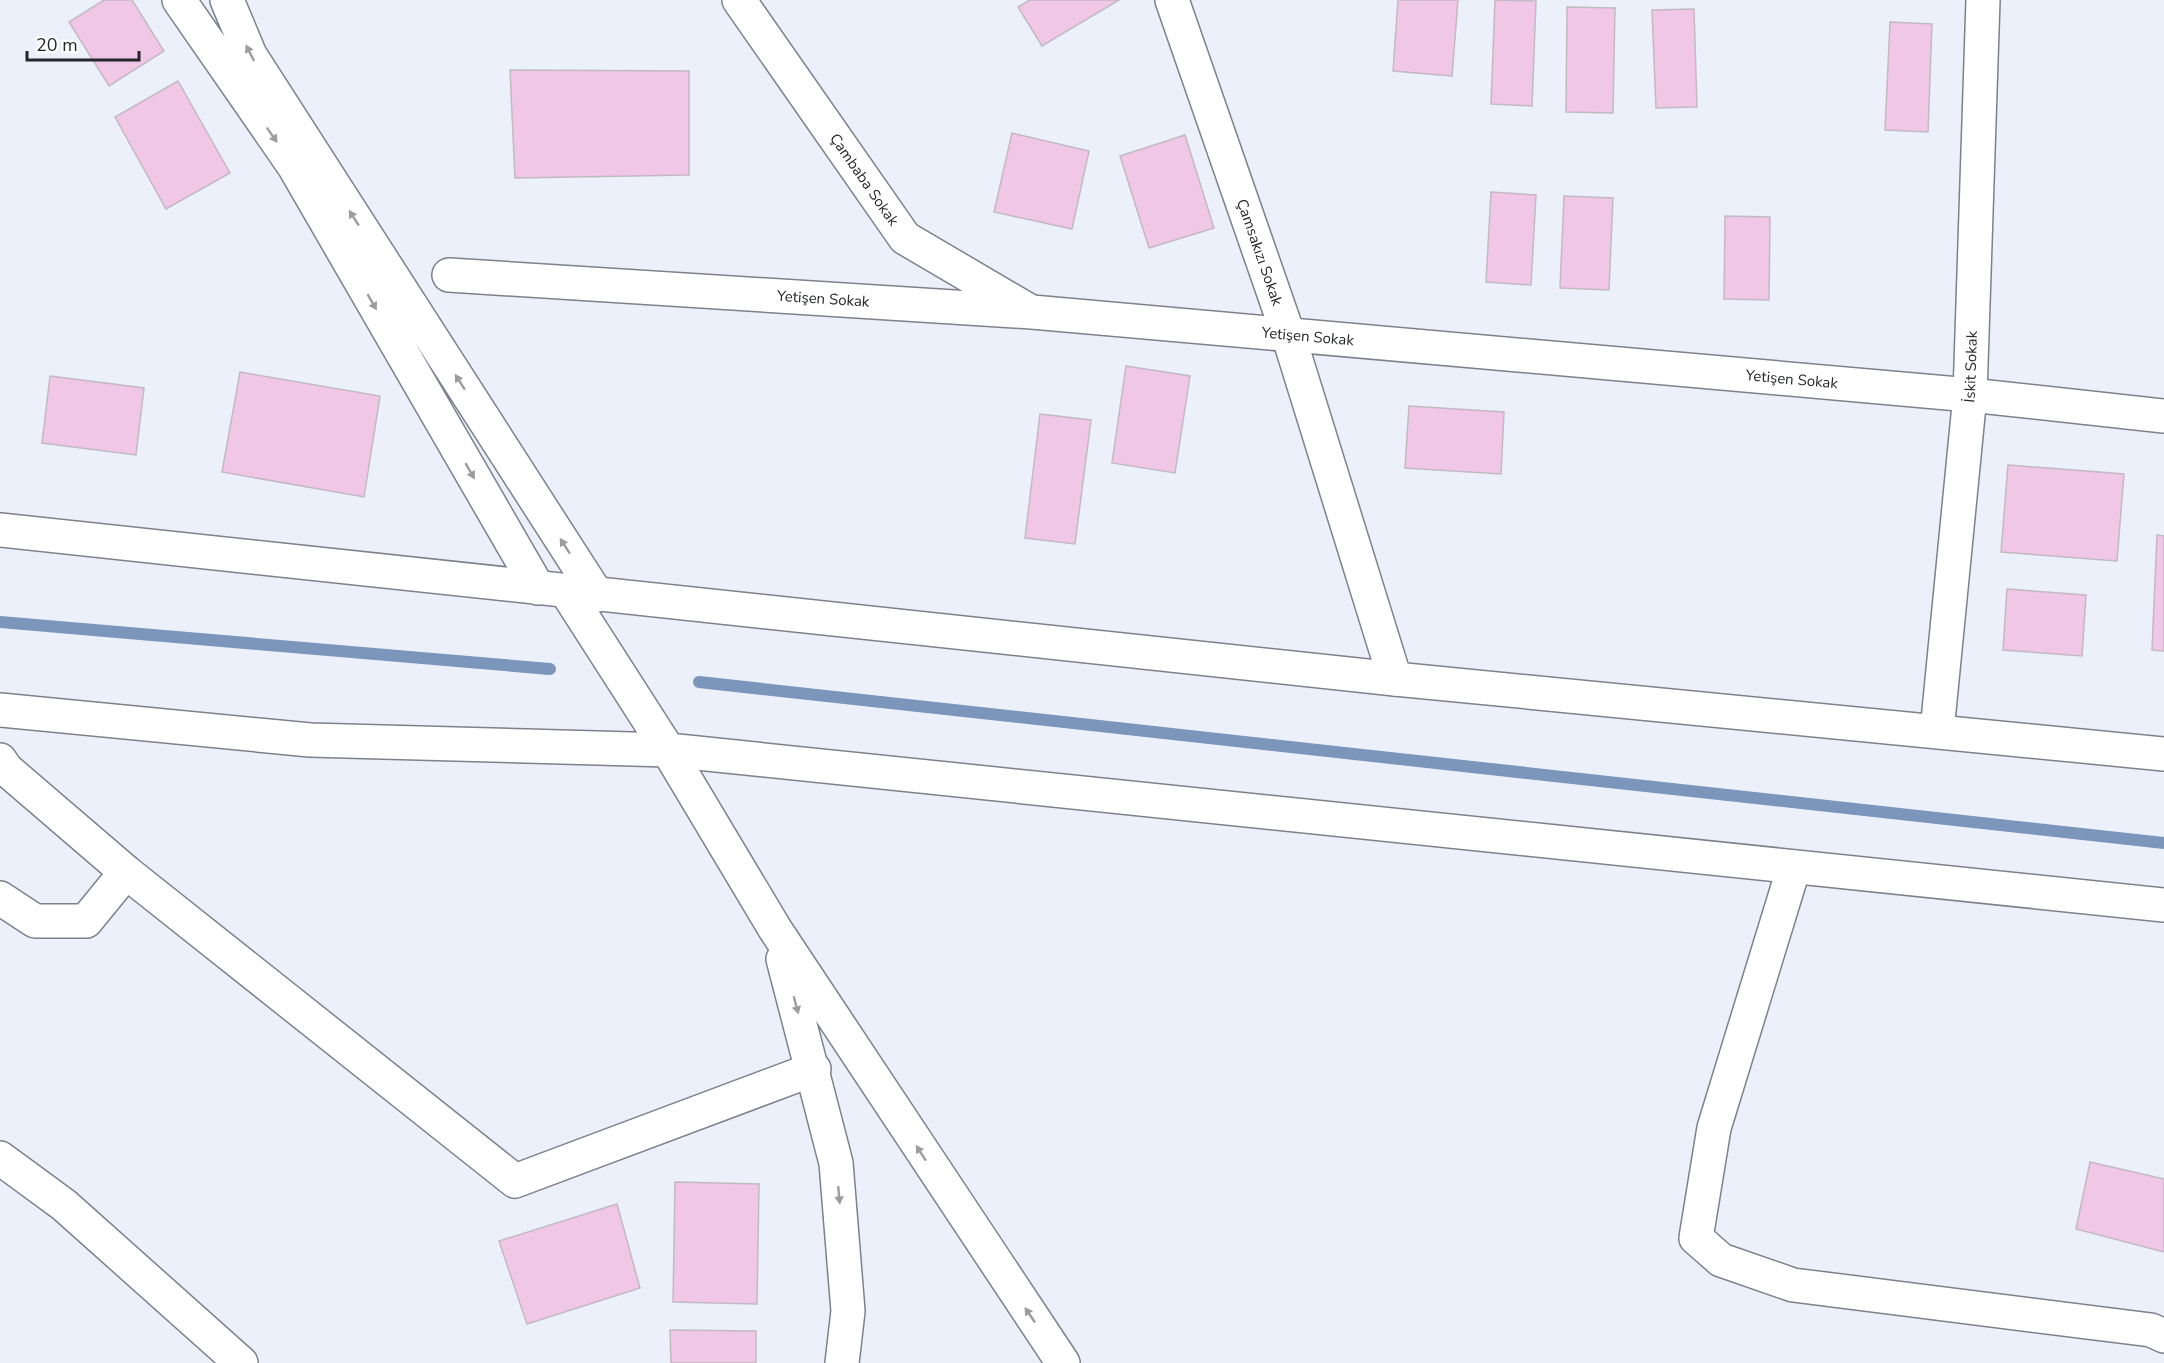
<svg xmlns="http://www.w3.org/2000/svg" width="2164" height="1363" viewBox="0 0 2164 1363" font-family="'Nunito Sans',sans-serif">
	<rect width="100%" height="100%" fill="#ebf0fb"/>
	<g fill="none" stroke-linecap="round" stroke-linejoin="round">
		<!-- stream -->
		<path stroke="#7b96ba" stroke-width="12" d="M 0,622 L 550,669
			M 699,682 L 2164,843"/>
	</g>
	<!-- building -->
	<path fill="#f0c7e7" stroke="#c3b9c1" stroke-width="1.5" d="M 104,0 L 132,0 L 164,51 L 109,86 L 69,22 Z
		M 1030,0 L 1119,0 L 1042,46 L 1018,7 Z
		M 1398,0 L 1458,0 L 1452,76 L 1393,71 Z
		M 1495,0 L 1536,1 L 1532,106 L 1491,104 Z
		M 1567,7 L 1615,8 L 1613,113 L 1566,112 Z
		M 1694,9 L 1697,107 L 1656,108 L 1652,10 Z
		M 1890,22 L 1932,24 L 1928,132 L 1885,130 Z
		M 510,70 L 689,71 L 689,175 L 515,178 Z
		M 178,81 L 230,173 L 166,209 L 115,117 Z
		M 1012,133 L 1089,151 L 1072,229 L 994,212 Z
		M 1185,135 L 1214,228 L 1149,248 L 1120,156 Z
		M 1491,192 L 1536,195 L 1531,285 L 1486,282 Z
		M 1564,196 L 1613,198 L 1609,290 L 1560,288 Z
		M 1725,216 L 1770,217 L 1769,300 L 1724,299 Z
		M 1126,366 L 1190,376 L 1175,473 L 1112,463 Z
		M 240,372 L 380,396 L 364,497 L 222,472 Z
		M 50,376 L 144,388 L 136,455 L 42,443 Z
		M 1409,406 L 1504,412 L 1501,474 L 1405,468 Z
		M 1040,414 L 1091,420 L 1075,544 L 1025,538 Z
		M 2008,465 L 2124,474 L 2117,561 L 2001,552 Z
		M 2157,535 L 2164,536 L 2164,651 L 2152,650 Z
		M 2007,589 L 2086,595 L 2082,656 L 2003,650 Z
		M 2090,1162 L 2164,1179 L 2164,1252 L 2076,1229 Z
		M 675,1182 L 759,1184 L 757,1304 L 673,1302 Z
		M 617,1204 L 640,1288 L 527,1324 L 499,1241 Z
		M 670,1330 L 756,1331 L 756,1363 L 671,1363 Z"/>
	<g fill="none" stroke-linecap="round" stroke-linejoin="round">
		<!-- minor casing -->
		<g stroke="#7d818b" stroke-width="36">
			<g id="minor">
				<path id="s1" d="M 739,0 L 905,238 L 1026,309"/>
				<path id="s2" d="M 1172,0 L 1288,334 L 1395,679"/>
				<path id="s3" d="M 449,275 L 1032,312 L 1970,395 L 2164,416"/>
				<path id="s4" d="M 1937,731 L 1970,395 L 1983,0"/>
				<path d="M 0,760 L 6,769 L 126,872 L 515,1181 L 814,1069"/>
				<path d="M 1794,867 L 1714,1128 L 1696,1238 L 1721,1260 L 1793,1285 L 2151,1330 L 2164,1336"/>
				<path d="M 0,898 L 35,921 L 86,921 L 126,872"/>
				<path d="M 0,1158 L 64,1205 L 241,1363"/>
			</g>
		</g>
		<!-- tertiary casing -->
		<g stroke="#7d818b" stroke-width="36">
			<path id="tertiary" d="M 179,0 L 294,166 L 538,588
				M 227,0 L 250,55 L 597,595
				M 566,591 L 668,750 L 775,929 L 1063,1363
				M 0,710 L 310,740 L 668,750 L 2164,905
				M 783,959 L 836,1163 L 848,1311 L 842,1363"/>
		</g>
		<!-- secondary casing -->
		<g stroke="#7d818b" stroke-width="36">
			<path id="secondary" d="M 0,530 L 1395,679 L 2164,754"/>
		</g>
		<!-- minor -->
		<use href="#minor" stroke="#fff" stroke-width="33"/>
		<!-- tertiary -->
		<use href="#tertiary" stroke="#fff" stroke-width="33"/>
		<!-- secondary -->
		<use href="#secondary" stroke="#fff" stroke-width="33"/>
	</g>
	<!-- one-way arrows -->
	<defs><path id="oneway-solid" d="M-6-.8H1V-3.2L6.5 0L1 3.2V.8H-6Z" transform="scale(1.5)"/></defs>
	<g fill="#9c9d9f">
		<use href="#oneway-solid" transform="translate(250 53) rotate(-117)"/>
		<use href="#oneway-solid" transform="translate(272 135) rotate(55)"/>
		<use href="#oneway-solid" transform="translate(354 218) rotate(-123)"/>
		<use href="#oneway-solid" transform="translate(372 302) rotate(60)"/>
		<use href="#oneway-solid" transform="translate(460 382) rotate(-123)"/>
		<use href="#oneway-solid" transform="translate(470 471) rotate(60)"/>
		<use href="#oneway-solid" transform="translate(565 546) rotate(-123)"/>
		<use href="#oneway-solid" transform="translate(796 1005) rotate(75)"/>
		<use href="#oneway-solid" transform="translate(921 1153) rotate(-123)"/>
		<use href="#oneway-solid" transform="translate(839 1195) rotate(85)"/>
		<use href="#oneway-solid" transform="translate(1030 1315) rotate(-124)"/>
	</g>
	<g text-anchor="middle" stroke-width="4.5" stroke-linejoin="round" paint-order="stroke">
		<!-- street labels -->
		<g font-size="15" fill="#24262a" stroke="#fff">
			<text dy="5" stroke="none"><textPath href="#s1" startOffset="219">Çambaba Sokak</textPath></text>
			<text dy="5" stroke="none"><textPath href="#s2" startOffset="267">Çamsakızı Sokak</textPath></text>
			<text dy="5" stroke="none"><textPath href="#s3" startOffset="375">Yetişen Sokak</textPath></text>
			<text dy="5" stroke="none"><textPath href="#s3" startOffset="861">Yetişen Sokak</textPath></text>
			<text dy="5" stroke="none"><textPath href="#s4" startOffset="366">İskit Sokak</textPath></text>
			<text dy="5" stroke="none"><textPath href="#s3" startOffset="1347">Yetişen Sokak</textPath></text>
		</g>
	</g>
	<!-- scale -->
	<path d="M27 51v9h112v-9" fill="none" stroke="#24262a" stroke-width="3"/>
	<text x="36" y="51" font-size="18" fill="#24262a" stroke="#ffffff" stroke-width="4.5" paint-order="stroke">20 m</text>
</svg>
